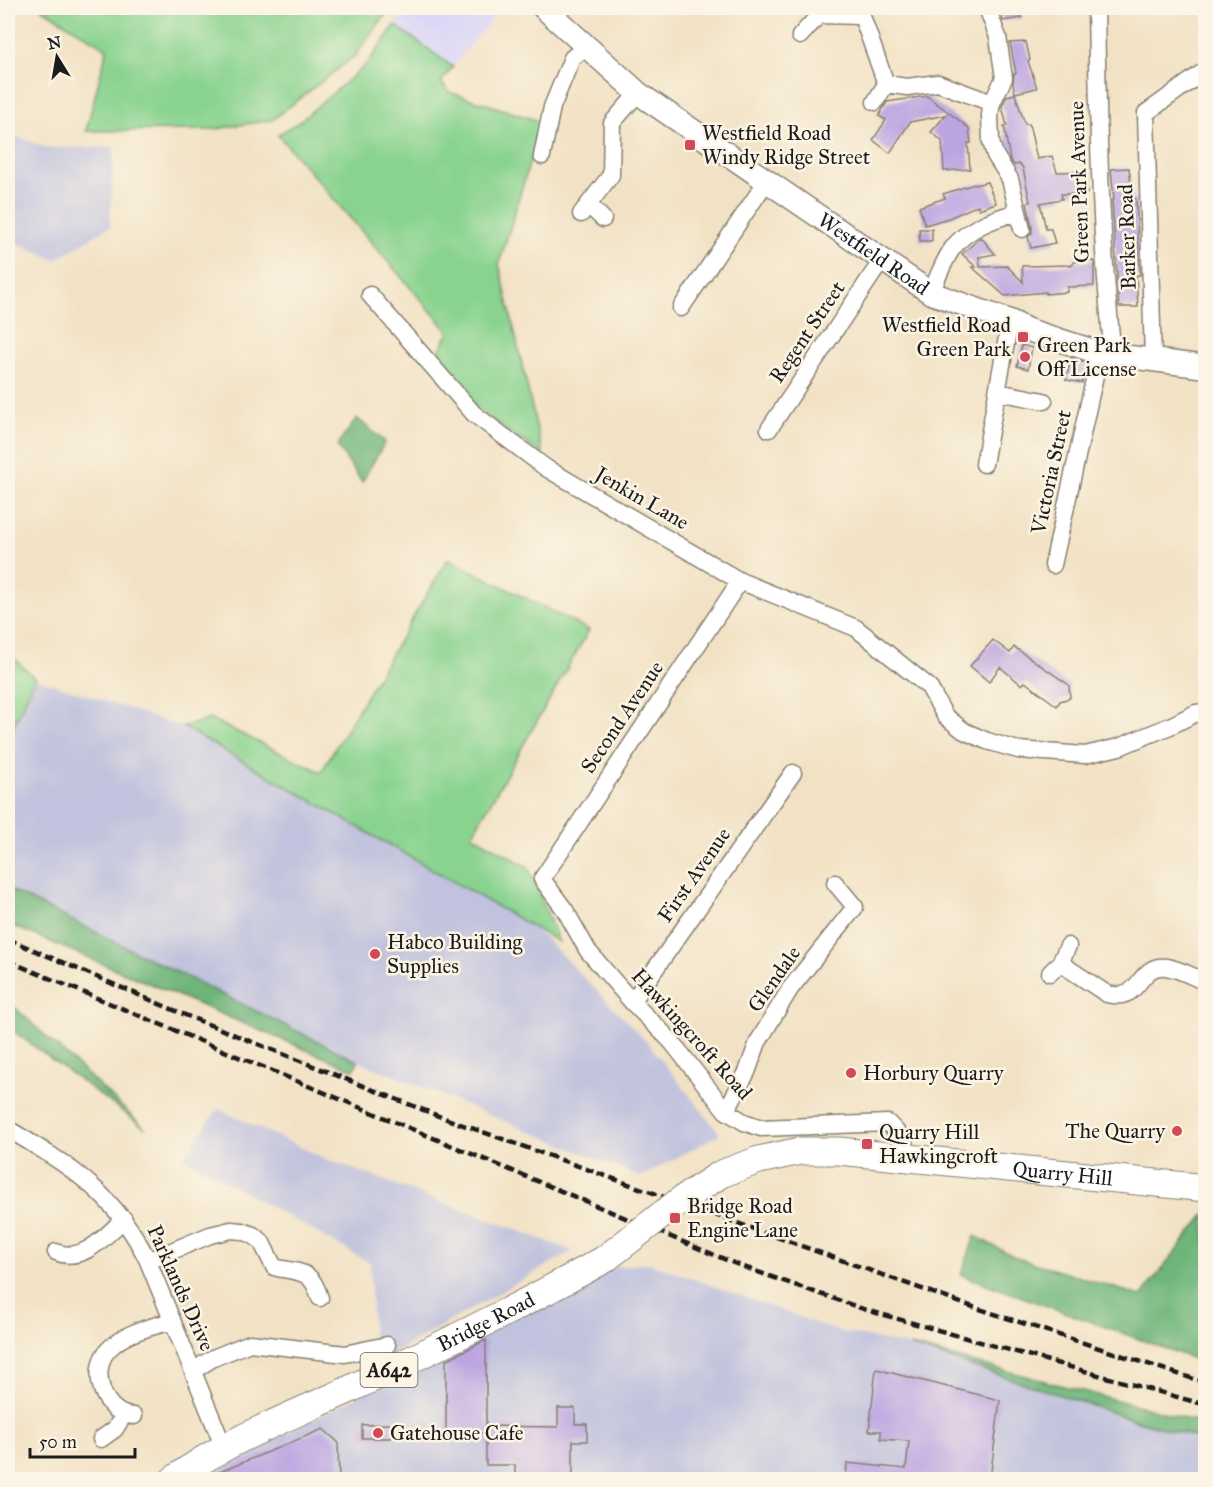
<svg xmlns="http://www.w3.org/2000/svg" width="1213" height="1487" viewBox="0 0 1213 1487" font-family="'IM FELL Great Primer',serif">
	<rect width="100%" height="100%" fill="#fcf5e5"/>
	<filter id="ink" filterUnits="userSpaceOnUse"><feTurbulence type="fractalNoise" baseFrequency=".0167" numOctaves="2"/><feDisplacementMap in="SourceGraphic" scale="12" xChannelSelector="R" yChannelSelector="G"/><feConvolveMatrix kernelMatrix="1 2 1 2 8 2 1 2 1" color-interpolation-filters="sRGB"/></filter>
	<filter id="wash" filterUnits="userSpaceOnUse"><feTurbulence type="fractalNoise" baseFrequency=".008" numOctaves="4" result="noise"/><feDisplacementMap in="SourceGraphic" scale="24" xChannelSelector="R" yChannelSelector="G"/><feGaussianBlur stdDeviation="1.35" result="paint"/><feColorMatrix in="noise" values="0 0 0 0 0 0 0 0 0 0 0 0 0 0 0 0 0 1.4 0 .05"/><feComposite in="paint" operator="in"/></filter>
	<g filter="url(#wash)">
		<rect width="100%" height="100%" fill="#f2e2c5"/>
		<!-- built -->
		<path fill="#dbd6f7" d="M 406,8 L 501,8 L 453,67 L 395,25 Z"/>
		<!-- industrial -->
		<path fill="#c1c2dd" d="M 8,133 L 47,148 L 114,147 L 110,226 L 56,260 L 8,239 Z
			M 35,678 L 183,727 L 536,929 L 648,1043 L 720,1134 L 641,1177 L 358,1061 L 8,889 L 8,738 Z
			M 218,1109 L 324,1158 L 573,1251 L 374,1364 L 370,1263 L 183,1157 Z
			M 649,1263 L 838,1331 L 911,1346 L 1138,1421 L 1206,1440 L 1205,1480 L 196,1480 L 603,1269 Z"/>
		<!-- green -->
		<path fill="#89d38f" stroke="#527856" stroke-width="1.5" d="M 41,8 L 390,8 L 356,55 L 272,120 L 209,130 L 86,131 L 107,49 Z
			M 395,25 L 453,67 L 441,82 L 449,92 L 542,122 L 499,264 L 543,455 L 479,411 L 435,358 L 449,332 L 278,135 L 300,121 L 367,64 Z
			M 448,559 L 589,630 L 472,835 L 528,867 L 559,942 L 183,727 L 210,719 L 321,772 Z
			M 8,653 L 35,678 L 8,738 Z"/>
		<!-- forest -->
		<path fill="#6eb57a" stroke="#45684b" stroke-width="1.5" d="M 357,418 L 385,442 L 362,482 L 337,446 Z
			M 8,889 L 358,1061 L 354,1070 L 8,924 Z
			M 8,1001 L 146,1129 L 9,1028 L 8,1030 Z
			M 1205,1214 L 1205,1363 L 961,1275 L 975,1236 L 1017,1258 L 1141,1296 Z
			M 911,1346 L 1205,1423 L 1205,1440 L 1138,1421 Z"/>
		<g id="blocks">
			<!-- building -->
			<path fill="#bca4e1" d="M 999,8 L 1018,8 L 1022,18 L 1003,21 Z
				M 1026,42 L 1030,60 L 1028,61 L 1037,88 L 1015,93 L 1013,84 L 1014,74 L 1016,73 L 1010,43 Z
				M 1015,94 L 1025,124 L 1029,124 L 1037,159 L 1052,156 L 1057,172 L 1086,171 L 1087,194 L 1061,194 L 1062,199 L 1040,203 L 1046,229 L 1051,229 L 1055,243 L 1031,248 L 1028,237 L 1032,233 L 1032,227 L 1027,203 L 1030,202 L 1023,168 L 1020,164 L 1014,165 L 1010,160 L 1004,126 L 1007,126 L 1002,106 L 1007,96 Z
				M 927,96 L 969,128 L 971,143 L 968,143 L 970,169 L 944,171 L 942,141 L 931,132 L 946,115 L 910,122 L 890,153 L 873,140 L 886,120 L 879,116 L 887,102 Z
				M 1129,168 L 1133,199 L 1136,199 L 1140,275 L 1136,275 L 1138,307 L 1119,307 L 1112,200 L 1114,200 L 1111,169 Z
				M 987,182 L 996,203 L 979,209 L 978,205 L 949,218 L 925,225 L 919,207 L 945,198 L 943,194 L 974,184 L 975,185 Z
				M 919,229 L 932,229 L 932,241 L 920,241 Z
				M 981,237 L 995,254 L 979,257 L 980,267 L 1007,266 L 1023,282 L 1022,266 L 1073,265 L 1073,262 L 1094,261 L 1094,286 L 1067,287 L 1067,292 L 1046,294 L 1046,292 L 1005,296 L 972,267 L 976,267 L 962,254 Z
				M 1022,345 L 1032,348 L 1028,369 L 1017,366 Z
				M 1071,358 L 1087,363 L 1082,383 L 1066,380 Z
				M 993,640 L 1010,653 L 1014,647 L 1069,685 L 1070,698 L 1060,701 L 1057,706 L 1025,682 L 1022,685 L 1000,667 L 989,682 L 970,666 Z
				M 486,1340 L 486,1426 L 558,1427 L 558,1408 L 575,1408 L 575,1424 L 587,1424 L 587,1441 L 573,1441 L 573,1479 L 515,1479 L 515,1465 L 486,1465 L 486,1433 L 446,1433 L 446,1360 Z
				M 876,1369 L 1000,1400 L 990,1479 L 846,1479 L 847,1463 L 906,1469 L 909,1441 L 881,1439 L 881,1431 L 869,1431 Z
				M 391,1424 L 391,1438 L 362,1438 L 362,1425 Z
				M 323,1429 L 338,1442 L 339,1479 L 203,1479 Z"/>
		</g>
	</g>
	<g filter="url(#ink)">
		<use href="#blocks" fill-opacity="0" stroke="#877f70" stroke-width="1.5"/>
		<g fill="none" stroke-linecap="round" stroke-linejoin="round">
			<!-- minor casing -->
			<g stroke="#877f70" stroke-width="19">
				<path id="minor" d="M 987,8 L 998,37 L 1004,78 L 992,103 L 990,115 L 991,142 L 995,155 L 1010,179 L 1022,229
					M 1096,8 C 1098,123 1100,239 1113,354
					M 800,36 L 819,15 L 862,16 L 886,84 L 907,87 L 938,83 L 992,103
					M 875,102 L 886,84
					M 542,156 L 552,107 L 572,58 L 587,46
					M 589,205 L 603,219
					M 581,214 L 611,175 L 612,123 L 638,93
					M 931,293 C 937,279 943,262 952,249 C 967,228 993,219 1018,212
					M 370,295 L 474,414 L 546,468 L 740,581 L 856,628 L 929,687 L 945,716 L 964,731 L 987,741 L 1018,750 L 1085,755 L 1119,747 L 1170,726 L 1196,713 L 1206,712
					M 681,308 L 766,182
					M 1153,361 L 1146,113 L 1206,70
					M 998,392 L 1044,401
					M 769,429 L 882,260
					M 984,464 L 1010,321
					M 1053,565 L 1100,353
					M 740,581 L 542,879 L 565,910 L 588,951 L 632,1002 L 671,1041 L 726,1111 L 744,1122 L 761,1128 L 888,1123 L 904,1140 L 909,1159
					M 1060,963 L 1107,994 C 1143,1003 1136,964 1166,967 C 1180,969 1193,977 1206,982
					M 1050,973 L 1060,963 L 1068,946
					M 632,1002 L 793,773
					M 726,1111 L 747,1072 L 758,1042 L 790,989 L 855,907 L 835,883
					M 8,1129 C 70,1166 116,1194 148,1261 L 224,1448
					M 56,1252 C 83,1264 106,1235 124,1219
					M 148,1261 L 210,1235 L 231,1230 L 242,1231 L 253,1235 L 261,1241 L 274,1267 C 301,1274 311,1268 320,1298
					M 193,1371 L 213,1358 L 250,1343 L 345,1354 L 387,1345
					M 134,1416 C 104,1416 88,1370 109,1349 C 125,1332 151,1327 172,1321
					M 101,1439 L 115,1429 L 123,1416"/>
			</g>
			<!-- secondary casing -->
			<g stroke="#877f70" stroke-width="25">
				<g id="secondary">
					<path id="s1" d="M 544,8 L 638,93 L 931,293 L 1010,321 L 1028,330 L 1100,353 L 1206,367"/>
				</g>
			</g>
			<!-- trunk casing -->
			<g stroke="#877f70" stroke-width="29">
				<g id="trunk">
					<path id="s2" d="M 681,1200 L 721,1174 L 759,1160 L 800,1151 L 839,1151 L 1206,1188"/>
					<path id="s3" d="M 173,1480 C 225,1441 289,1417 348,1390 C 434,1349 521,1306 605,1259"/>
				</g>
			</g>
			<!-- minor -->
			<use href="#minor" stroke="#fff" stroke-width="16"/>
			<!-- secondary -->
			<use href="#secondary" stroke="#fff" stroke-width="22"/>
			<!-- trunk -->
			<use href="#trunk" stroke="#fff" stroke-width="27"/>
			<!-- rail -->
			<path stroke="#1c1c1c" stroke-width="4.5" stroke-dasharray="9 4.5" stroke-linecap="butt" d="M 8,939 L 190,1017 L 441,1117 L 961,1303 L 1206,1383
				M 8,961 L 741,1266 L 866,1310 L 1206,1405"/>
			<!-- trunk-bridge casing -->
			<g stroke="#877f70" stroke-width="29" stroke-linecap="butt">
				<path id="trunk-bridge" d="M 605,1259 L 681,1200"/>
			</g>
			<!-- trunk-bridge -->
			<use href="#trunk-bridge" stroke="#fff" stroke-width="27"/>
		</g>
	</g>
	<!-- markers -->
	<g fill="#d1495b" stroke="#fcf5e5" stroke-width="2">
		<rect x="684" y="139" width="12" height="12" rx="3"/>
		<rect x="1017" y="331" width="12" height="12" rx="3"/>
		<circle cx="1025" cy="357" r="6"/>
		<circle cx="375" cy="954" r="6"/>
		<circle cx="851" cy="1073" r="6"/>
		<circle cx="1177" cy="1131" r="6"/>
		<rect x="861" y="1138" width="12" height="12" rx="3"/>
		<rect x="669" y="1212" width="12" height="12" rx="3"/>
		<circle cx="378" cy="1433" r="6"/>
	</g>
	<g text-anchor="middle" stroke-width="5" stroke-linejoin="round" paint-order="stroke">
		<!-- shield labels -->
		<rect fill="#fcf5e5" stroke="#5f5d58" stroke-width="1.5" x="360.5" y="1353" width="57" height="34" rx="4.5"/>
		<g font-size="20" font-weight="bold" fill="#1c1c1c">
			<text x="389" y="1377">A642</text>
		</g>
		<!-- poi labels -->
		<g font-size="21" fill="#1c1c1c" stroke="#fcf5e5" text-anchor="start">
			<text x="702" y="140">Westfield Road<tspan x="702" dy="24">Windy Ridge Street</tspan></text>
			<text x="1011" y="332" text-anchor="end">Westfield Road<tspan x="1011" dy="24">Green Park</tspan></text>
			<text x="1037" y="352">Green Park<tspan x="1037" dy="24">Off License</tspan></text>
			<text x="387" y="949">Habco Building<tspan x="387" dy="24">Supplies</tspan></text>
			<text x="863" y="1080">Horbury Quarry</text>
			<text x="1165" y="1138" text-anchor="end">The Quarry</text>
			<text x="879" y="1139">Quarry Hill<tspan x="879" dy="24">Hawkingcroft</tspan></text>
			<text x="687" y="1213">Bridge Road<tspan x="687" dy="24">Engine Lane</tspan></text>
			<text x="390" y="1440">Gatehouse Cafe</text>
		</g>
		<!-- street labels -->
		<g font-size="21" fill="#1c1c1c" stroke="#fcf5e5">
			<text transform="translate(1079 182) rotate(-92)" y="7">Green Park Avenue</text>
			<text transform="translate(1127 237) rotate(-92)" y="7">Barker Road</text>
			<text dy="7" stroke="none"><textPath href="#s1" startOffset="412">Westfield Road</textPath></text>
			<text transform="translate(807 332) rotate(-56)" y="7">Regent Street</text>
			<text transform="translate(1051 472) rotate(-78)" y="7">Victoria Street</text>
			<text transform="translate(642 498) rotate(30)" y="7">Jenkin Lane</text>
			<text transform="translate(622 717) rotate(-56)" y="7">Second Avenue</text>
			<text transform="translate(694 875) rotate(-55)" y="7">First Avenue</text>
			<text transform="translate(774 979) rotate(-55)" y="7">Glendale</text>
			<text transform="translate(692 1034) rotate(48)" y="7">Hawkingcroft Road</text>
			<text dy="7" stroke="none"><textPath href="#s2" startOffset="394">Quarry Hill</textPath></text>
			<text transform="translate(181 1288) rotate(66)" y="7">Parklands Drive</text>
			<text dy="7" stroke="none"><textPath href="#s3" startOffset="351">Bridge Road</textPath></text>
		</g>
	</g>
	<!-- margin -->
	<rect width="1213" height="1487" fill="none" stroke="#fcf5e5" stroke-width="30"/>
	<!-- north arrow -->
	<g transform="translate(57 57) rotate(349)" stroke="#fcf5e5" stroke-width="4.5" paint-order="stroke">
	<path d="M0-4.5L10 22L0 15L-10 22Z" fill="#1c1c1c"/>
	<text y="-9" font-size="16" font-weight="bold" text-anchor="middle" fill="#1c1c1c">N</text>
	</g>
	<!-- scale -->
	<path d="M30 1448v9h105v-9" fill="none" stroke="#1c1c1c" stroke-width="3"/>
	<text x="39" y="1448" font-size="18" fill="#1c1c1c" stroke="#fcf5e5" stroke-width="4.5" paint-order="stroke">50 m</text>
</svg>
